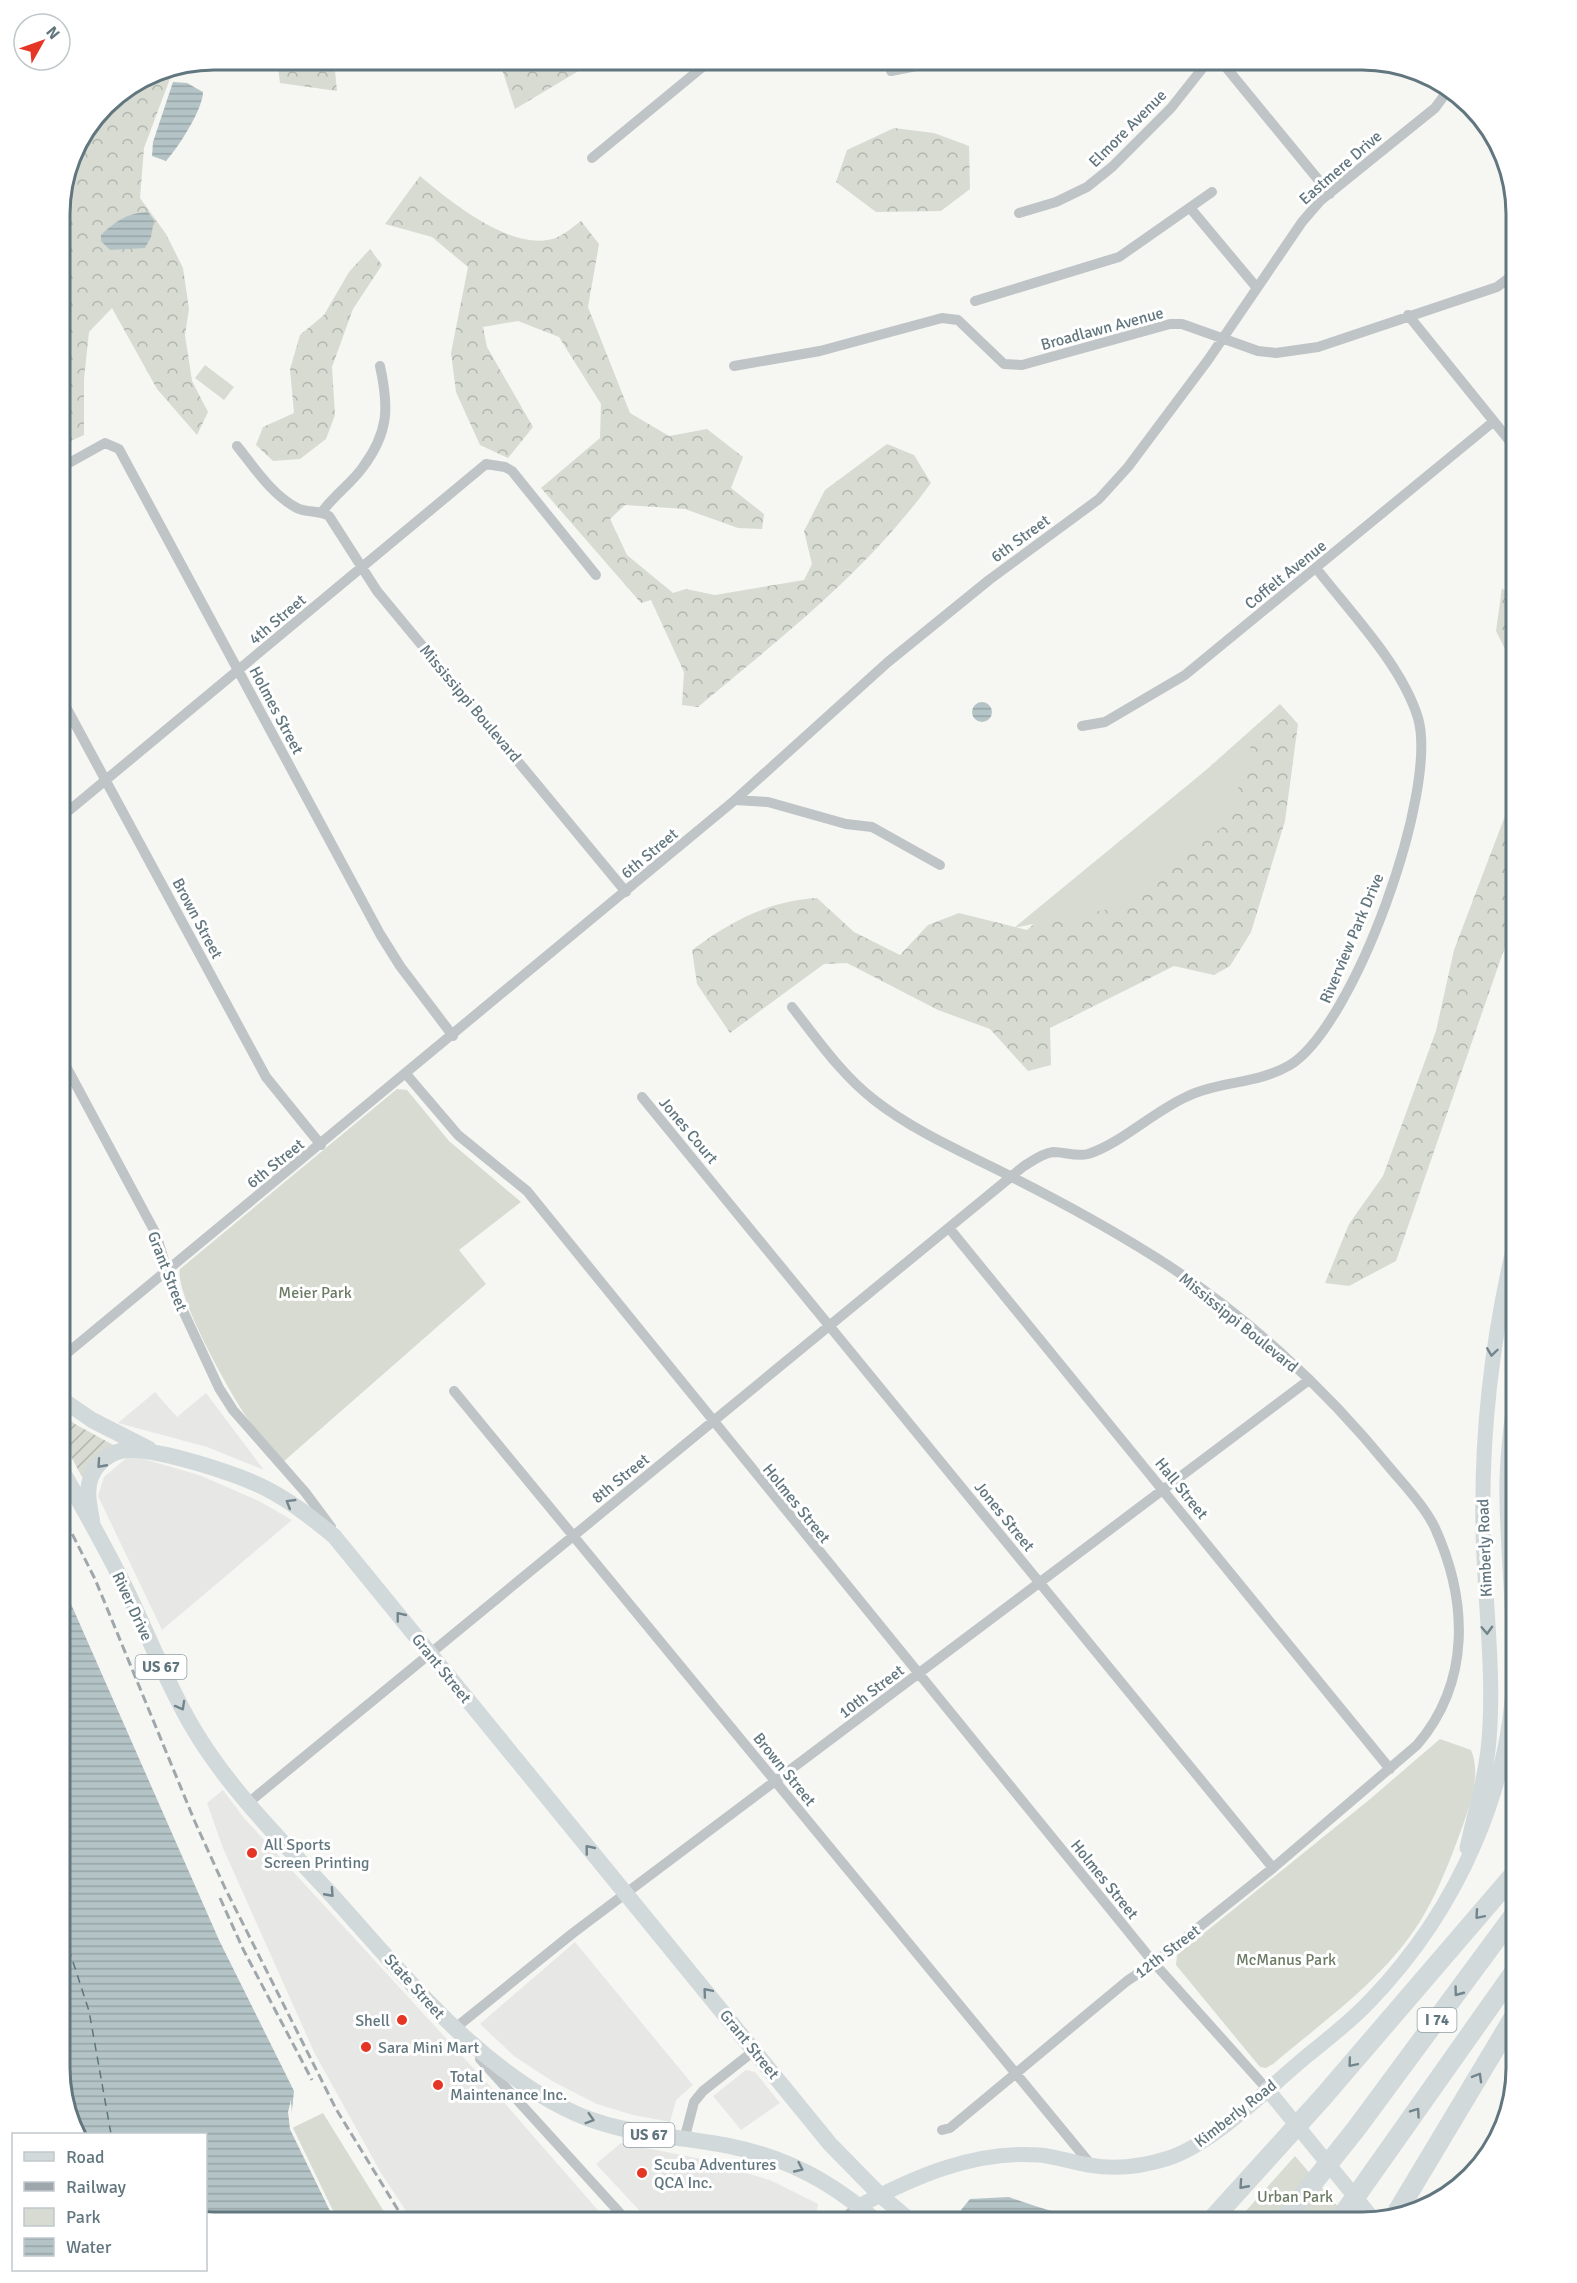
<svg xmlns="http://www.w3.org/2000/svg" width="1577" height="2283" viewBox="0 0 1577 2283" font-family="Signika,sans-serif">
	<defs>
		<pattern id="forest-crowns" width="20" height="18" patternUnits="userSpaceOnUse" patternTransform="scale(1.5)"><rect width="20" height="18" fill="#d7dbd2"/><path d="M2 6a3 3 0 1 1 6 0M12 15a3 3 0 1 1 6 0" fill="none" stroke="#b2b6b0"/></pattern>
		<pattern id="garden-furrows" width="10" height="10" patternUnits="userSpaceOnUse" patternTransform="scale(1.5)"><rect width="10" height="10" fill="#d7dbd2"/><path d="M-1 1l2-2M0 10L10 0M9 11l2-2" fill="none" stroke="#b2b6b0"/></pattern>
		<pattern id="water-rules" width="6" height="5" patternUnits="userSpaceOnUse" patternTransform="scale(1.5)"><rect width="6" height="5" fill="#b4c4c6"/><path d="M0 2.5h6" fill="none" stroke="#96a4a6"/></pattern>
	</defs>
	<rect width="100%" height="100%" fill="#f6f6f3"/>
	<!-- built -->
	<path fill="#e7e7e6" d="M 155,1392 L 177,1417 L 206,1393 L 264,1470 L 207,1447 L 118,1423 Z
		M 130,1455 L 199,1475 L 259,1501 L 292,1520 L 162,1630 L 98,1496 L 104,1477 Z
		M 223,1790 L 244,1818 L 488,2084 L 609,2223 L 414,2223 L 381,2173 L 315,2054 L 223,1848 L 207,1803 Z
		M 575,1942 L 693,2085 L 676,2100 L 670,2122 L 633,2115 L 597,2104 L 552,2081 L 514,2056 L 480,2024 Z
		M 746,2070 L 755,2072 L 780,2103 L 741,2130 L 713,2096 Z
		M 621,2143 L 706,2160 L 772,2181 L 818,2204 L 816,2214 L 810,2223 L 651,2223 L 596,2164 Z"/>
	<!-- forest -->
	<path fill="url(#forest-crowns)" d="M 277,60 L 334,60 L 337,91 L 280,83 Z
		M 499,60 L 597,60 L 515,109 Z
		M 174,68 L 144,148 L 140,198 L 166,234 L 183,268 L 189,309 L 185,335 L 192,381 L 208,412 L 197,435 L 157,389 L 112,308 L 89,332 L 84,379 L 84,435 L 66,443 L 60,413 L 60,204 L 72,155 L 105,105 L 155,72 Z
		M 894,128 L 934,133 L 969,146 L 970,189 L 941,211 L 876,212 L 836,182 L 847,150 Z
		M 420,176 C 451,202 515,255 558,237 C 566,233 574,226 581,221 L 599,244 L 588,307 L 630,413 L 669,436 L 707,429 L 743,457 L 731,488 L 764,514 L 762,529 L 738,528 L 685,509 L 625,505 L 610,519 L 627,555 L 673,593 L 686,589 L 715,595 L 804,580 L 812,564 L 804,531 L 825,490 L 887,444 L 914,455 L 931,483 C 867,571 782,637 698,707 L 682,705 L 684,672 L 651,600 L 641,603 L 541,488 L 600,438 L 601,404 L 559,337 L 518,321 L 483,327 L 487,347 L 533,427 L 508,458 L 480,445 L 456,392 L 451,353 L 468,267 L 432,237 L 385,224 Z
		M 370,249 L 382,265 L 353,309 L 332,367 L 335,415 L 326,439 L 300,459 L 273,461 L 256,445 L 263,427 L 294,413 L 290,369 L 300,335 L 324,315 L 349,272 Z
		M 1502,588 L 1517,604 L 1517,673 L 1496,631 Z
		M 1280,704 L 1298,724 L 1285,821 L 1251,932 L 1230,966 L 1214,975 L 1174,966 L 1050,1028 L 1051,1065 L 1028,1071 L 990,1029 L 938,1010 L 847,963 L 824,964 L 730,1033 L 697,984 L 692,950 C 731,921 768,901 817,898 L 854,932 L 900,955 L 928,925 L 959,913 L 1027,930 Z
		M 1517,770 L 1517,912 L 1396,1261 L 1349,1286 L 1325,1283 L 1349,1224 L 1383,1176 L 1436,1031 L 1454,950 L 1513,795 Z"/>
	<!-- park -->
	<path fill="#d7dbd2" d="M 205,365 L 234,387 L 224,400 L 195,378 Z
		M 1256,729 L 1228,823 L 1119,907 L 1014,928 Z
		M 397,1089 L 407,1090 L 449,1141 L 521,1202 L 459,1250 L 486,1284 L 283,1462 C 271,1448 258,1434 248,1419 C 231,1395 174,1293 180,1269 Z
		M 1440,1739 L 1471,1750 C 1481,1773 1471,1802 1463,1825 C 1452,1855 1441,1885 1425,1913 C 1390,1975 1326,2019 1273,2064 L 1266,2068 L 1260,2067 L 1176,1965 L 1177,1955 L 1369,1800 Z
		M 323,2113 L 388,2218 L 392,2223 L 336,2223 L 290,2129 Z
		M 1295,2156 L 1352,2223 L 1235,2223 Z"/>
	<!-- garden -->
	<path fill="url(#garden-furrows)" d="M 60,1412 L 75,1424 L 115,1446 L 82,1477 L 60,1436 Z"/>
	<!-- water -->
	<path fill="url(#water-rules)" d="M 173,82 L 187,83 L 203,92 C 203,109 178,148 166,161 L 152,156 L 153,142 Z
		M 148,212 L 154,220 L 151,237 L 145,248 L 110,250 L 101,241 L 101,235 C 116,221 127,213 148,212 Z
		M972 712a10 10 0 1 1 20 0a10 10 0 1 1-20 0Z
		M 60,1579 L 219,1940 L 294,2091 L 290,2129 L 336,2223 L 206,2223 L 206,2134 L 78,2134 L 60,2069 Z
		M 1009,2197 C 1039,2208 1069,2217 1102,2221 C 1116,2223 1130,2220 1145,2223 L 963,2221 L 961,2210 L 970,2199 Z"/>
	<!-- pier -->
	<path fill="#f6f6f3" d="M 291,2100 L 293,2128 L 339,2223 L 336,2223 L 290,2129 L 288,2112 Z"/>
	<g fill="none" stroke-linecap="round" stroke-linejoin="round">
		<!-- ferry -->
		<path stroke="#5c7679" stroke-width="1.5" stroke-dasharray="8 6" stroke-linecap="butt" d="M 60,1922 L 89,2011 L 111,2134"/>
		<!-- street -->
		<path stroke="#bfc4c7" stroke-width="10" d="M 1220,60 L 1330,194
			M 891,71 L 947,60
			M 592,158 L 711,60
			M 1191,209 L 1257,288
			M 1019,213 L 1056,202 L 1087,187 L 1112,167 L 1171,108 L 1209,60
			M 975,301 L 1119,257 L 1212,192
			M 1408,315 L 1517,450
			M 734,366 L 820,351 L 942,318 L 958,320 L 1004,364 L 1022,365 L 1170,324 L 1182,324 L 1258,351 L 1276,353 L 1318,347 L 1497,287 L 1517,272
			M 237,446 C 254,467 272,495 297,508 C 307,513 319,510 329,516 L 377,591 L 626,892
			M 60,468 L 105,443 L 119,449 L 380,934 L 400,966 L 453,1036
			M 322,512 C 334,495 352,483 363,467 C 389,432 389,407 380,366
			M 60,696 L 266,1077 L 321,1145
			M 1082,726 L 1105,722 L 1185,675 L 1493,422
			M 735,800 L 768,802 L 846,824 L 872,827 L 940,865
			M 60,818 L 486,464 L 505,467 L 512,471 L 596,575
			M 792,1007 C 817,1039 841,1074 873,1099 C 912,1130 960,1151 1004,1173 C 1056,1199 1106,1226 1155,1257 C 1243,1312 1324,1387 1390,1468 C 1405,1486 1425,1507 1435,1528 C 1468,1601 1471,1682 1417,1745 L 1273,1868 L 1154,1963 L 1127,1981 L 950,2128 L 942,2130
			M 60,1055 L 156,1234 L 172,1287 L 219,1388 L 233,1410 L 305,1492 L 331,1527
			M 406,1074 L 458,1135 L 527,1191 L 1154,1963 L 1267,2089
			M 642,1097 L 1273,1868
			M 949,1228 L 1390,1769
			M 60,1359 L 735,800 L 888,662 L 989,580 L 1099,499 L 1128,467 L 1208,360 L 1302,222 L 1321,200 L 1435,108 L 1449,89
			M 454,1391 L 1092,2166
			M 248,1803 L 1024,1166 C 1032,1161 1043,1153 1053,1152 C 1065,1152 1076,1157 1088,1154 C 1120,1144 1153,1112 1186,1097 C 1219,1081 1258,1084 1290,1065 C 1354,1026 1439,790 1418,718 C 1402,665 1350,612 1316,568
			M 456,2032 L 454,2029 L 573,1933 L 1309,1380
			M 480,2059 L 629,2223
			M 684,2140 L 694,2102 L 703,2091 L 755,2050
			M 838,2223 L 857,2207"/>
		<!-- secondary -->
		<path stroke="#d2d9db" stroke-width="15" d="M 1467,1848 C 1474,1815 1484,1784 1488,1750 C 1496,1679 1484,1599 1483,1527 C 1481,1426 1493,1331 1517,1233
			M 1267,2089 L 1374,2220
			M 857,2207 C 914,2177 974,2150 1040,2155 C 1057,2157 1072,2162 1089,2165 C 1115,2170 1144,2166 1169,2158 C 1216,2142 1269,2087 1308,2055 C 1329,2038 1350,2022 1369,2002 C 1458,1910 1515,1784 1514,1655 C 1513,1603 1508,1551 1507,1500 C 1506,1460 1511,1421 1517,1382"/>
		<!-- primary -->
		<path stroke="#d2d9db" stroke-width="16" d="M 60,1398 L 92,1420 L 149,1449
			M 60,1467 C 83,1508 106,1548 127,1591 C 149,1637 167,1684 193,1728 C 229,1789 280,1839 328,1891 C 399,1969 467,2058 564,2108 C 616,2135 672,2135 729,2146 C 785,2157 835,2183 878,2223
			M 92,1521 C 90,1508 86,1493 90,1480 C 95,1464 110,1451 127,1450 C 158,1448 238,1474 267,1489 C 292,1502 313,1519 334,1536 L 830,2144 L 880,2195 L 913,2223"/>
		<!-- highway -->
		<path stroke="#d2d9db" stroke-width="20" d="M 1396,2214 L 1517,2012
			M 1209,2223 L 1323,2097 L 1517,1871
			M 1281,2223 L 1356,2129 L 1517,1911
			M 1337,2223 L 1517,1968"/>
		<!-- rail -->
		<path stroke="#9ea7ab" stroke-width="3" stroke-dasharray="9 4.5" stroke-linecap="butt" d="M 60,1510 L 95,1579 L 195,1822 L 225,1888 L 336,2109 L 406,2223
			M 220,1898 L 243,1949 L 312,2080"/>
	</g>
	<!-- one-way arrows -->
	<defs><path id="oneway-chevron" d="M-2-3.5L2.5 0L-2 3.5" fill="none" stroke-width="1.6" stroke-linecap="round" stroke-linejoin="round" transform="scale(1.5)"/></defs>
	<g stroke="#72858c">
		<use href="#oneway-chevron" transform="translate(1492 1352) rotate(98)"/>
		<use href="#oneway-chevron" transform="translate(101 1464) rotate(132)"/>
		<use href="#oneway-chevron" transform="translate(290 1503) rotate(-149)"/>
		<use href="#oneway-chevron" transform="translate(400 1616) rotate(-129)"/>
		<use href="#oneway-chevron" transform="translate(1487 1630) rotate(88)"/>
		<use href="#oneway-chevron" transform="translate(181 1706) rotate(61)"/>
		<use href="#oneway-chevron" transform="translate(589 1849) rotate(-129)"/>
		<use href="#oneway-chevron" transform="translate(330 1893) rotate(48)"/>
		<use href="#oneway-chevron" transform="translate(1479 1915) rotate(131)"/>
		<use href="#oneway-chevron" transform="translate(707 1992) rotate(-130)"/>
		<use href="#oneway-chevron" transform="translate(1458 1992) rotate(127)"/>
		<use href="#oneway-chevron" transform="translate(1352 2063) rotate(130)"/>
		<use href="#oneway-chevron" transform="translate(1478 2077) rotate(-60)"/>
		<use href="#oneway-chevron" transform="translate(1416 2112) rotate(-55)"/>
		<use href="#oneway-chevron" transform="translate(590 2119) rotate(17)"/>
		<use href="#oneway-chevron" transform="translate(799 2168) rotate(25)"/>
		<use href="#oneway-chevron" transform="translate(1243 2185) rotate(132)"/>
	</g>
	<!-- markers -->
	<g fill="#e43525" stroke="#fff" stroke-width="2">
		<circle cx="252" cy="1853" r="6"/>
		<circle cx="402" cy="2020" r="6"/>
		<circle cx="366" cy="2047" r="6"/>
		<circle cx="438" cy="2085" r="6"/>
		<circle cx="642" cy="2173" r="6"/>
	</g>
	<g text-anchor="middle" stroke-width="6" stroke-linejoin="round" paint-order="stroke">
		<!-- shield labels -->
		<g fill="#fff" stroke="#909fa5" stroke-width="1.5">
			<rect x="135.5" y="1655" width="51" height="24" rx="4.5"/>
			<rect x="1417.5" y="2008" width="39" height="24" rx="4.5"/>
			<rect x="623.5" y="2123" width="51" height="24" rx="4.5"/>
		</g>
		<g font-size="15" font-weight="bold" fill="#61767e">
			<text x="161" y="1672">US 67</text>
			<text x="1437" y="2025">I 74</text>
			<text x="649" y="2140">US 67</text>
		</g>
		<!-- street labels -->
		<g font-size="16" fill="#61767e" stroke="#fff">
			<text transform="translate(1127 128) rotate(-45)" y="6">Elmore Avenue</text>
			<text transform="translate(1340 167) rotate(-41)" y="6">Eastmere Drive</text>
			<text transform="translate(1102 328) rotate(-15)" y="6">Broadlawn Avenue</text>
			<text transform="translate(1020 538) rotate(-36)" y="6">6th Street</text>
			<text transform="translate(1285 574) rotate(-39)" y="6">Coffelt Avenue</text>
			<text transform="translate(277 619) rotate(-40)" y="6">4th Street</text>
			<text transform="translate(471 703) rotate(50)" y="6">Mississippi Boulevard</text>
			<text transform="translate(277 710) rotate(62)" y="6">Holmes Street</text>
			<text transform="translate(649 853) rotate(-40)" y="6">6th Street</text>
			<text transform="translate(198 918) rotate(62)" y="6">Brown Street</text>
			<text transform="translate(1351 938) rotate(-67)" y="6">Riverview Park Drive</text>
			<text transform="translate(689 1130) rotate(50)" y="6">Jones Court</text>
			<text transform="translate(275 1163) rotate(-39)" y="6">6th Street</text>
			<text transform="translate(168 1271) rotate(69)" y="6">Grant Street</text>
			<text transform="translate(1239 1322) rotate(39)" y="6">Mississippi Boulevard</text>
			<text transform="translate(620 1478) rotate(-39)" y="6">8th Street</text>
			<text transform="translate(1182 1488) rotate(51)" y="6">Hall Street</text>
			<text transform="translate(797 1503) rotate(51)" y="6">Holmes Street</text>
			<text transform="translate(1005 1516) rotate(51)" y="6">Jones Street</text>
			<text transform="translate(1484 1548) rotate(-92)" y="6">Kimberly Road</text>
			<text transform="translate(133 1606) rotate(65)" y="6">River Drive</text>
			<text transform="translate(442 1668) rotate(51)" y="6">Grant Street</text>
			<text transform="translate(871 1691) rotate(-37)" y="6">10th Street</text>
			<text transform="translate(785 1769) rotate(51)" y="6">Brown Street</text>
			<text transform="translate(1105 1879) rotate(51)" y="6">Holmes Street</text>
			<text transform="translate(1167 1951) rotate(-37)" y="6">12th Street</text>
			<text transform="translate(415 1986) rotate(48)" y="6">State Street</text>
			<text transform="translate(750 2044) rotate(51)" y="6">Grant Street</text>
			<text transform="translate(1235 2113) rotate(-38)" y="6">Kimberly Road</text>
		</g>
		<!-- park labels -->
		<g font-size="16" fill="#6c7b64" stroke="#fff">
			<text x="315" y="1298">Meier Park</text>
			<text x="1286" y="1965">McManus Park</text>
			<text x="1295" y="2202">Urban Park</text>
		</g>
		<!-- poi labels -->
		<g font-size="16" fill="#61767e" stroke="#fff" text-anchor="start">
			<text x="264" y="1850">All Sports<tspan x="264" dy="18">Screen Printing</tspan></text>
			<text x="390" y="2026" text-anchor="end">Shell</text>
			<text x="378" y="2053">Sara Mini Mart</text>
			<text x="450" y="2082">Total<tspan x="450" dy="18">Maintenance Inc.</tspan></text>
			<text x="654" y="2170">Scuba Adventures<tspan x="654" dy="18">QCA Inc.</tspan></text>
		</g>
	</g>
	<!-- crop -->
	<path d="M0 0H1577V2283H0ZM214 70H1362A144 144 0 0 1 1506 214V2068A144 144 0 0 1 1362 2212H214A144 144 0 0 1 70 2068V214A144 144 0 0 1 214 70Z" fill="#fff" fill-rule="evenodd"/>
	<path fill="none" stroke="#61767e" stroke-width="3" d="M214 70H1362A144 144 0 0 1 1506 214V2068A144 144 0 0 1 1362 2212H214A144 144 0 0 1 70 2068V214A144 144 0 0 1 214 70Z"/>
	<!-- legend -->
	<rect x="12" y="2133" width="195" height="138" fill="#ffffff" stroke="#c0c8cb" stroke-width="1.5"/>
	<rect x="24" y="2152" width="30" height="9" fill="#d2d9db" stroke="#c0c8cb" stroke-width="1.5"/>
	<text x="66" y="2163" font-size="18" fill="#61767e">Road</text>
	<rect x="24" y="2182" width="30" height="9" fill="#9ea7ab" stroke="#c0c8cb" stroke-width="1.5"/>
	<text x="66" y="2193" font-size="18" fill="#61767e">Railway</text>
	<rect x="24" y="2208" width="30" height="18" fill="#d7dbd2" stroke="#c0c8cb" stroke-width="1.5"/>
	<text x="66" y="2223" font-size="18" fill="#61767e">Park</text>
	<rect x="24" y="2238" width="30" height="18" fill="url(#water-rules)" stroke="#c0c8cb" stroke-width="1.5"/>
	<text x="66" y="2253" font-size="18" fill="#61767e">Water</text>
	<!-- north arrow -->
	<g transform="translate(42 42) rotate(50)"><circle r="28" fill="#ffffff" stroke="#c0c8cb" stroke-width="1.5"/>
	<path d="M0-4.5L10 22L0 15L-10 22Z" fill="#e43525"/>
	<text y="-9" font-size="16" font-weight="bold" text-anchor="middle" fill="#61767e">N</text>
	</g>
</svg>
